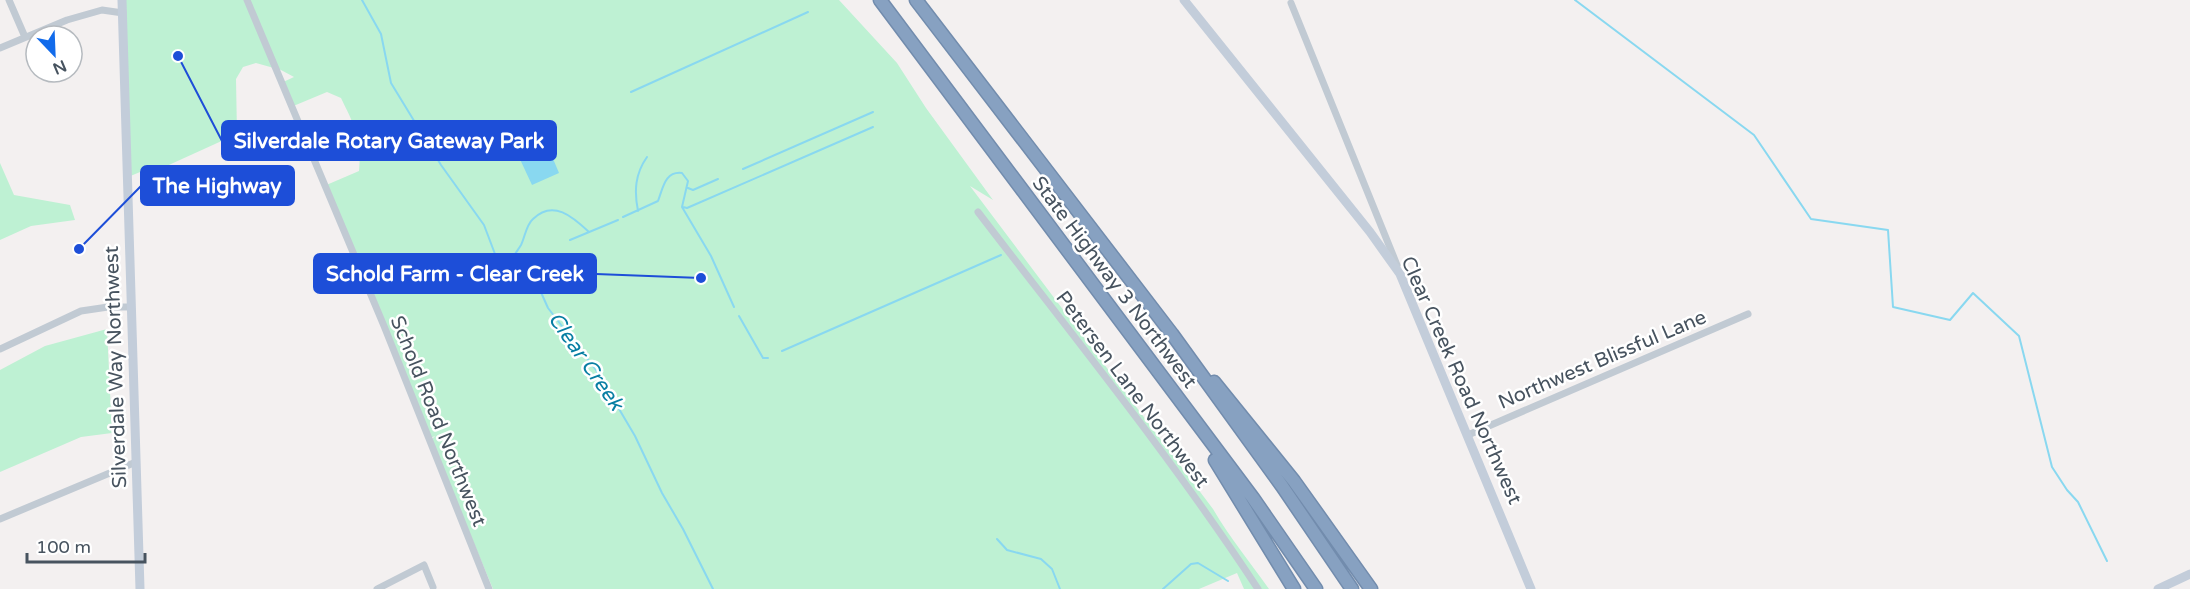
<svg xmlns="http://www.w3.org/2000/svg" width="2190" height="589" viewBox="0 0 2190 589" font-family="'Varela Round',sans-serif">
	<rect width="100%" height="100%" fill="#f3f0f0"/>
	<!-- green -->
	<path fill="#bef1d3" d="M 122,0 L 839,0 L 897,63 L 926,108 L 993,200 L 970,186 L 1213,509 C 1230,538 1250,562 1269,589 L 1244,589 L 1237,573 L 1199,589 L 493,589 L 431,440 L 435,436 L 428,439 L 324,186 L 359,171 C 362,138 355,127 341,98 L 327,92 L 291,107 L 281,83 L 294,77 L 281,70 L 256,63 L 243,67 L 236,79 L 237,134 L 149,174 L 145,170 L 128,177 Z
		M 0,163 L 14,195 L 70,205 L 75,220 L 31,226 L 0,240 Z
		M 107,329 L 112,433 L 81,437 L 0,472 L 0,370 L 45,346 Z"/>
	<!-- water -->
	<path fill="#89d8f0" d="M 546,142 L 559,173 L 532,185 L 518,155 Z"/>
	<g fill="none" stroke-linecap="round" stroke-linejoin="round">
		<!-- stream -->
		<path stroke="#89d8f0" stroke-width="2" d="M 362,0 L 381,34 L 391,83 L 441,165 L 484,225 L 495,254 L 505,261 L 519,258 L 527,261 L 548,308 L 596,370 L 635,436 L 662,493 L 683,529 L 713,589
			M 1575,0 L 1754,135 L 1811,219 L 1888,230 L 1893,307 L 1950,320 L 1973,293 L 2019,336 L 2052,467 L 2067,490 L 2078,502 L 2107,561
			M 631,92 L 808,12
			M 743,169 L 873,112
			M 688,188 L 693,190 L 718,179
			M 683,207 L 687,208 L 873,127
			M 638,211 C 634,191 635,174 647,157
			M 623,217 L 658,201 C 663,188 665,171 682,173 L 688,181 L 682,207 L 711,256 L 734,307
			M 570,240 L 618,220
			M 511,261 C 514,255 518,250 521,245 C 525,237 526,225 533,219 C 553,199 573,217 589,232
			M 739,316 L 763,358 L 768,358
			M 782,351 L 1001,255
			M 997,539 L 1007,550 L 1041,559 L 1052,569 L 1060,589
			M 1163,589 L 1191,564 L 1198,563 L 1228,581"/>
		<!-- motorway casing -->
		<g stroke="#728cad" stroke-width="15">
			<path id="motorway" d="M 880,0 L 1253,498 L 1316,589
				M 916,0 L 1172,334 L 1282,486 L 1352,589
				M 1214,382 L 1294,481 L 1371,589
				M 1215,460 L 1294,589"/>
		</g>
		<!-- minor -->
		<path stroke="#c1cad3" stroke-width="7" d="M 9,0 L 25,37
			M 247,0 L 384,326 L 489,589
			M 1291,3 L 1397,265
			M 0,48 L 67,20 L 102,10 L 123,13
			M 978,212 C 1073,336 1172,458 1258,589
			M 0,349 L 81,311 L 108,307 L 131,307
			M 1468,435 L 1748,314
			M 0,519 L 136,462
			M 377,589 L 424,565 L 433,587"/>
		<!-- secondary -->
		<path stroke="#c3cdda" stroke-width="9" d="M 122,0 L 140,589
			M 1184,0 L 1370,232 L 1400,274 L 1531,589
			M 2158,589 L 2190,574"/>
		<!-- motorway -->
		<use href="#motorway" stroke="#87a1c1" stroke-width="12"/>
	</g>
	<g text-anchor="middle" stroke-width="5" stroke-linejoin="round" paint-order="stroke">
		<!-- street labels -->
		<g font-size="20" fill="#47535f" stroke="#fff">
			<text transform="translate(1115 282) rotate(53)" y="7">State Highway 3 Northwest</text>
			<text transform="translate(1602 359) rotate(-23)" y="7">Northwest Blissful Lane</text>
			<text transform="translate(115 367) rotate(-92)" y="7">Silverdale Way Northwest</text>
			<text transform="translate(1462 380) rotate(66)" y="7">Clear Creek Road Northwest</text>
			<text transform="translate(1133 389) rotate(53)" y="7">Petersen Lane Northwest</text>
			<text transform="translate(439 421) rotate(68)" y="7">Schold Road Northwest</text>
		</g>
		<!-- water labels -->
		<g font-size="21" font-style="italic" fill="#087ea3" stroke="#fff">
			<text transform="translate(586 361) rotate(55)" y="7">Clear Creek</text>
		</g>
	</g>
	<!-- callouts -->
	<path fill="none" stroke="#1d4ed8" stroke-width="2" d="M178 56L222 141M79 249L141 186M701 278L596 274"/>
	<g fill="#1d4ed8" stroke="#fff" stroke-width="2">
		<circle cx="178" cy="56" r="6"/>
		<circle cx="79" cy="249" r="6"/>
		<circle cx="701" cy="278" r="6"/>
	</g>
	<g fill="#1d4ed8" stroke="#1d4ed8" stroke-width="2">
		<rect x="222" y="121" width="334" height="39" rx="6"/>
		<rect x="141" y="166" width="153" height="39" rx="6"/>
		<rect x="314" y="254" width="282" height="39" rx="6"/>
	</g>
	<g font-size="21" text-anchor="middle" font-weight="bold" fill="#fff">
		<text x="389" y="148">Silverdale Rotary Gateway Park</text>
		<text x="217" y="193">The Highway</text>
		<text x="455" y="281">Schold Farm - Clear Creek</text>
	</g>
	<!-- north arrow -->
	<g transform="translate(54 54) rotate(157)"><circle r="28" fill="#ffffff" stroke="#b5babf" stroke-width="1.5"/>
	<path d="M0-4.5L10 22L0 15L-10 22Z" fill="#126beb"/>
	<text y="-9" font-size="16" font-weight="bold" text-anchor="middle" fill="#47535f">N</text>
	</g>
	<!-- scale -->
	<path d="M27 553v9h118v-9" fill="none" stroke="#47535f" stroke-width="3"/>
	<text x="36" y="553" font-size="18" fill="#47535f" stroke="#ffffff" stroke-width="4.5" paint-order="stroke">100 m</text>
</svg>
